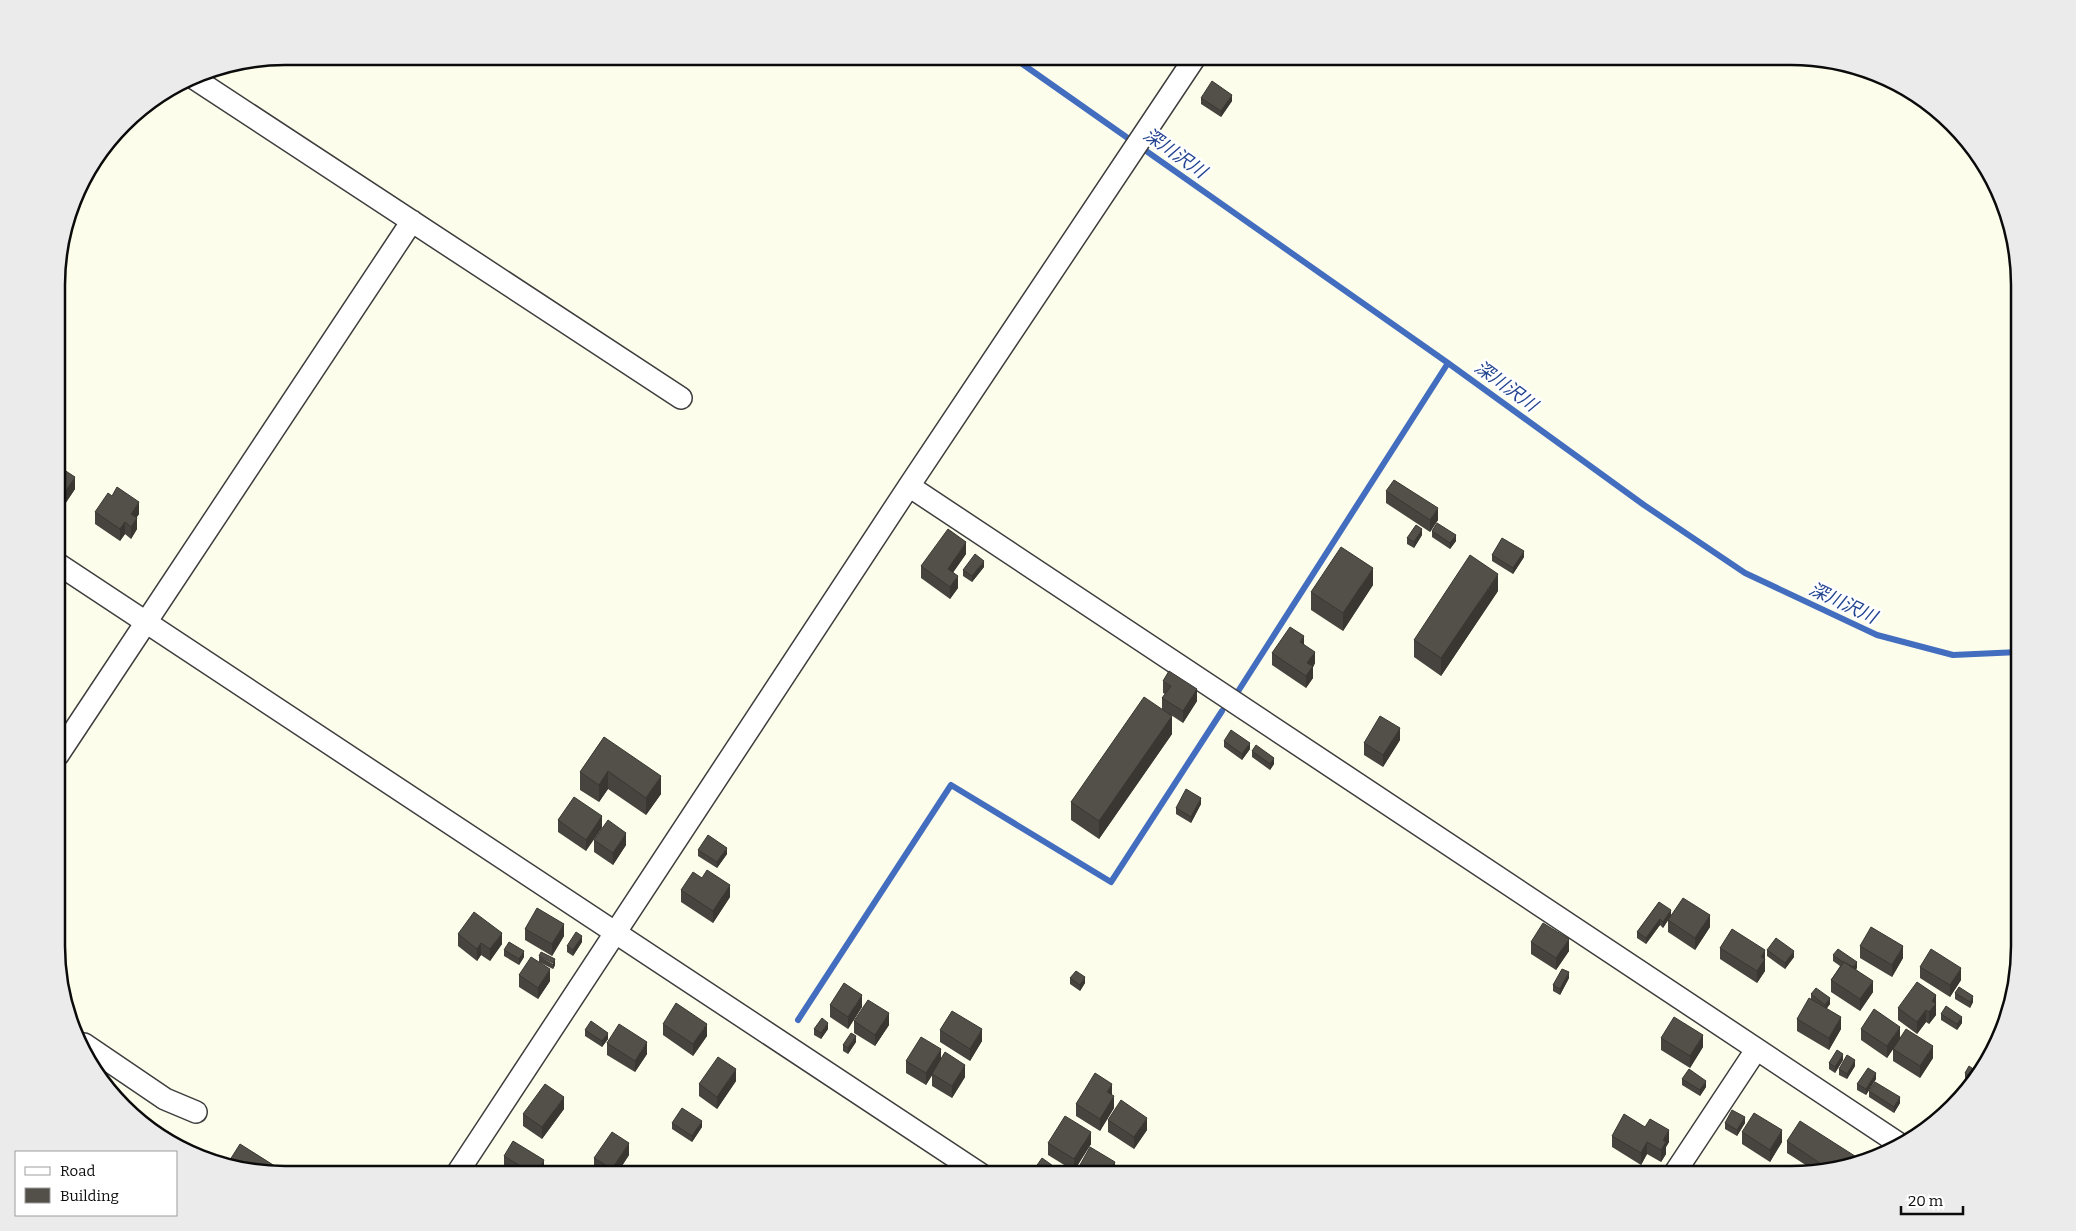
<svg xmlns="http://www.w3.org/2000/svg" width="2076" height="1231" viewBox="0 0 2076 1231" font-family="Bitter,'Noto Sans JP',serif">
	<rect width="100%" height="100%" fill="#fcfdeb"/>
	<g fill="none" stroke-linecap="round" stroke-linejoin="round">
		<!-- stream -->
		<path stroke="#436dbf" stroke-width="6" d="M 1011,56 L 1448,363 L 1644,505 L 1745,573 L 1877,635 L 1953,655 L 2019,652
			M 1237,693 L 1448,363
			M 798,1020 L 951,785 L 1111,882 L 1222,711"/>
		<!-- minor casing -->
		<g stroke="#3e3e3e" stroke-width="24">
			<path id="minor" d="M 192,77 L 681,398
				M 909,486 L 1901,1145
				M 58,564 L 982,1175
				M 58,755 L 412,221
				M 84,1044 L 165,1099 L 196,1112
				M 1674,1174 L 1756,1050
				M 456,1175 L 909,486 L 1196,56"/>
		</g>
		<!-- minor -->
		<use href="#minor" stroke="#fff" stroke-width="21"/>
	</g>
	<!-- wall -->
	<path fill="#47443f" d="M 1201,98 L 1232,101 L 1221,117 L 1201,104 Z
		M 58,466 L 75,489 L 59,513 L 58,512 Z
		M 1386,491 L 1438,520 L 1430,532 L 1386,503 Z
		M 95,512 L 139,514 L 137,517 L 137,529 L 131,539 L 125,534 L 120,541 L 95,524 Z
		M 1432,531 L 1456,541 L 1450,549 L 1432,537 Z
		M 1422,535 L 1414,548 L 1407,544 L 1407,538 Z
		M 966,554 L 953,572 L 958,588 L 950,599 L 921,578 L 921,566 Z
		M 1492,555 L 1524,557 L 1513,574 L 1492,561 Z
		M 984,567 L 972,582 L 963,576 L 963,570 Z
		M 1373,585 L 1343,631 L 1311,610 L 1311,592 Z
		M 1498,591 L 1441,676 L 1414,657 L 1414,640 Z
		M 1304,644 L 1315,663 L 1313,667 L 1313,678 L 1306,688 L 1272,665 L 1272,653 Z
		M 1163,681 L 1197,701 L 1183,723 L 1171,715 L 1172,734 L 1099,839 L 1071,820 L 1071,802 L 1162,710 L 1162,698 L 1165,694 L 1163,693 Z
		M 604,737 L 661,794 L 646,815 L 608,789 L 599,802 L 580,790 L 580,772 Z
		M 1400,740 L 1383,767 L 1364,755 L 1364,743 Z
		M 1224,741 L 1250,749 L 1242,760 L 1224,747 Z
		M 1252,751 L 1274,764 L 1270,770 L 1252,757 Z
		M 1201,804 L 1191,823 L 1176,814 L 1176,808 Z
		M 602,816 L 586,851 L 558,832 L 558,820 Z
		M 594,840 L 626,845 L 613,865 L 594,852 Z
		M 698,850 L 727,854 L 717,868 L 698,856 Z
		M 681,890 L 730,897 L 713,923 L 681,902 Z
		M 1659,902 L 1671,916 L 1710,927 L 1695,950 L 1668,932 L 1668,920 L 1663,928 L 1660,925 L 1646,944 L 1637,938 L 1637,932 Z
		M 525,929 L 564,936 L 552,956 L 525,940 Z
		M 458,934 L 502,944 L 490,961 L 481,955 L 477,961 L 458,946 Z
		M 582,942 L 573,956 L 567,952 L 567,946 Z
		M 1531,942 L 1569,951 L 1556,970 L 1531,954 Z
		M 1860,946 L 1903,958 L 1892,977 L 1860,958 Z
		M 1720,948 L 1765,962 L 1765,971 L 1757,983 L 1720,959 Z
		M 504,950 L 524,957 L 519,965 L 504,956 Z
		M 1767,950 L 1794,957 L 1785,969 L 1767,956 Z
		M 1833,955 L 1857,968 L 1856,969 L 1873,992 L 1860,1011 L 1831,992 L 1831,980 L 1840,966 L 1833,961 Z
		M 539,956 L 555,965 L 553,969 L 539,962 Z
		M 1920,967 L 1961,980 L 1950,997 L 1920,978 Z
		M 519,975 L 550,981 L 538,999 L 519,987 Z
		M 1070,978 L 1085,983 L 1080,991 L 1070,984 Z
		M 1569,978 L 1560,995 L 1553,991 L 1553,985 Z
		M 1955,993 L 1973,1002 L 1970,1008 L 1955,999 Z
		M 1811,994 L 1830,1004 L 1826,1009 L 1841,1029 L 1829,1050 L 1797,1031 L 1797,1019 L 1811,1000 Z
		M 1936,995 L 1936,1015 L 1929,1024 L 1926,1022 L 1917,1034 L 1898,1020 L 1898,1008 Z
		M 830,1005 L 862,1007 L 848,1029 L 830,1017 Z
		M 1941,1014 L 1962,1023 L 1957,1030 L 1941,1020 Z
		M 854,1021 L 889,1025 L 875,1046 L 854,1033 Z
		M 663,1024 L 707,1036 L 693,1056 L 663,1035 Z
		M 814,1029 L 828,1029 L 821,1039 L 814,1035 Z
		M 1861,1029 L 1900,1038 L 1933,1058 L 1920,1078 L 1893,1061 L 1893,1049 L 1887,1058 L 1861,1040 Z
		M 585,1030 L 608,1039 L 602,1047 L 585,1036 Z
		M 940,1030 L 982,1041 L 970,1061 L 940,1042 Z
		M 1661,1038 L 1703,1047 L 1690,1068 L 1661,1050 Z
		M 856,1042 L 848,1054 L 843,1051 L 843,1045 Z
		M 607,1043 L 647,1054 L 635,1072 L 607,1055 Z
		M 941,1060 L 965,1077 L 952,1098 L 932,1086 L 932,1075 L 926,1085 L 906,1073 L 906,1061 Z
		M 1843,1060 L 1835,1073 L 1829,1069 L 1829,1063 Z
		M 1855,1066 L 1847,1079 L 1839,1075 L 1839,1069 Z
		M 1965,1073 L 1979,1073 L 1972,1083 L 1965,1079 Z
		M 1682,1079 L 1706,1087 L 1700,1096 L 1682,1085 Z
		M 1876,1079 L 1866,1095 L 1857,1090 L 1857,1084 Z
		M 736,1081 L 717,1109 L 699,1096 L 699,1084 Z
		M 1869,1091 L 1900,1103 L 1894,1113 L 1869,1097 Z
		M 1112,1095 L 1114,1108 L 1100,1131 L 1076,1116 L 1076,1104 Z
		M 564,1109 L 542,1139 L 523,1126 L 523,1114 Z
		M 1108,1120 L 1147,1130 L 1134,1149 L 1108,1132 Z
		M 672,1123 L 702,1127 L 692,1142 L 672,1129 Z
		M 1725,1123 L 1745,1123 L 1737,1136 L 1725,1129 Z
		M 1742,1132 L 1782,1142 L 1770,1162 L 1742,1144 Z
		M 1612,1136 L 1669,1142 L 1666,1147 L 1666,1154 L 1661,1162 L 1647,1154 L 1641,1165 L 1612,1147 Z
		M 1787,1141 L 1858,1158 L 1815,1171 L 1787,1153 Z
		M 1048,1143 L 1091,1144 L 1074,1171 L 1048,1155 Z
		M 629,1155 L 616,1175 L 601,1175 L 594,1170 L 594,1158 Z
		M 504,1156 L 544,1172 L 542,1175 L 515,1175 L 504,1167 Z
		M 228,1163 L 285,1175 L 228,1167 Z"/>
	<!-- shaded-wall -->
	<path fill="#3a3733" d="M 1232,95 L 1232,101 L 1221,117 L 1221,111 Z
		M 75,477 L 75,489 L 59,513 L 59,501 Z
		M 139,502 L 139,514 L 131,525 L 131,514 Z
		M 1438,508 L 1438,520 L 1430,532 L 1430,520 Z
		M 137,518 L 137,529 L 131,539 L 131,527 Z
		M 125,522 L 125,534 L 120,541 L 120,529 Z
		M 1422,529 L 1422,535 L 1414,548 L 1414,542 Z
		M 1456,535 L 1456,541 L 1450,549 L 1450,543 Z
		M 966,542 L 966,554 L 948,580 L 948,569 Z
		M 1524,551 L 1524,557 L 1513,574 L 1513,568 Z
		M 984,561 L 984,567 L 972,582 L 972,576 Z
		M 1373,568 L 1373,585 L 1343,631 L 1343,613 Z
		M 1498,574 L 1498,591 L 1441,676 L 1441,658 Z
		M 958,576 L 958,588 L 950,599 L 950,587 Z
		M 1304,636 L 1304,648 L 1300,642 Z
		M 1315,652 L 1315,663 L 1313,667 L 1313,678 L 1306,688 L 1306,676 L 1307,663 Z
		M 1197,689 L 1197,701 L 1183,723 L 1183,711 Z
		M 1172,716 L 1172,734 L 1099,839 L 1099,821 Z
		M 1400,728 L 1400,740 L 1383,767 L 1383,755 Z
		M 1250,743 L 1250,749 L 1242,760 L 1242,754 Z
		M 1274,758 L 1274,764 L 1270,770 L 1270,764 Z
		M 608,771 L 608,789 L 599,802 L 599,785 Z
		M 661,776 L 661,794 L 646,815 L 646,798 Z
		M 1201,798 L 1201,804 L 1191,823 L 1191,817 Z
		M 602,816 L 602,828 L 586,851 L 586,840 Z
		M 626,833 L 626,845 L 613,865 L 613,853 Z
		M 727,848 L 727,854 L 717,868 L 717,862 Z
		M 730,885 L 730,897 L 713,923 L 713,911 Z
		M 1671,910 L 1671,916 L 1663,928 L 1663,922 Z
		M 1710,915 L 1710,927 L 1695,950 L 1695,938 Z
		M 1660,919 L 1660,925 L 1646,944 L 1646,938 Z
		M 564,924 L 564,936 L 552,956 L 552,944 Z
		M 502,933 L 502,944 L 490,961 L 490,949 Z
		M 582,936 L 582,942 L 573,956 L 573,950 Z
		M 1569,939 L 1569,951 L 1556,970 L 1556,958 Z
		M 481,943 L 481,955 L 477,961 L 477,949 Z
		M 1903,946 L 1903,958 L 1892,977 L 1892,965 Z
		M 1765,950 L 1765,971 L 1757,983 L 1757,971 L 1761,957 Z
		M 524,951 L 524,957 L 519,965 L 519,959 Z
		M 1794,951 L 1794,957 L 1785,969 L 1785,963 Z
		M 555,959 L 555,965 L 553,969 L 553,963 Z
		M 1857,962 L 1857,968 L 1852,974 L 1852,968 Z
		M 1961,968 L 1961,980 L 1950,997 L 1950,985 Z
		M 550,969 L 550,981 L 538,999 L 538,988 Z
		M 1569,972 L 1569,978 L 1560,995 L 1560,989 Z
		M 1085,977 L 1085,983 L 1080,991 L 1080,985 Z
		M 1873,981 L 1873,992 L 1860,1011 L 1860,999 Z
		M 862,995 L 862,1007 L 848,1029 L 848,1017 Z
		M 1936,995 L 1936,1015 L 1929,1024 L 1929,1012 L 1932,1001 Z
		M 1973,996 L 1973,1002 L 1970,1008 L 1970,1002 Z
		M 1830,998 L 1830,1004 L 1825,1011 L 1825,1005 Z
		M 1926,1010 L 1926,1022 L 1917,1034 L 1917,1022 Z
		M 889,1013 L 889,1025 L 875,1046 L 875,1035 Z
		M 1841,1017 L 1841,1029 L 1829,1050 L 1829,1038 Z
		M 1962,1017 L 1962,1023 L 1957,1030 L 1957,1024 Z
		M 828,1023 L 828,1029 L 821,1039 L 821,1033 Z
		M 707,1024 L 707,1036 L 693,1056 L 693,1044 Z
		M 1900,1027 L 1900,1039 L 1887,1058 L 1887,1046 Z
		M 982,1029 L 982,1041 L 970,1061 L 970,1049 Z
		M 608,1033 L 608,1039 L 602,1047 L 602,1041 Z
		M 1703,1035 L 1703,1047 L 1690,1068 L 1690,1056 Z
		M 856,1036 L 856,1042 L 848,1054 L 848,1048 Z
		M 647,1042 L 647,1054 L 635,1072 L 635,1061 Z
		M 1933,1046 L 1933,1058 L 1920,1078 L 1920,1066 Z
		M 941,1049 L 941,1061 L 926,1085 L 926,1073 Z
		M 1843,1054 L 1843,1060 L 1835,1073 L 1835,1067 Z
		M 1855,1060 L 1855,1066 L 1847,1079 L 1847,1074 Z
		M 965,1065 L 965,1077 L 952,1098 L 952,1086 Z
		M 736,1069 L 736,1081 L 717,1109 L 717,1097 Z
		M 1876,1073 L 1876,1079 L 1866,1095 L 1866,1089 Z
		M 1706,1081 L 1706,1087 L 1700,1096 L 1700,1090 Z
		M 1112,1084 L 1112,1096 L 1107,1092 Z
		M 1114,1096 L 1114,1108 L 1100,1131 L 1100,1119 Z
		M 564,1097 L 564,1109 L 542,1139 L 542,1127 Z
		M 1900,1097 L 1900,1103 L 1894,1113 L 1894,1107 Z
		M 1745,1117 L 1745,1123 L 1737,1136 L 1737,1130 Z
		M 1147,1118 L 1147,1130 L 1134,1149 L 1134,1137 Z
		M 702,1121 L 702,1127 L 692,1142 L 692,1136 Z
		M 1669,1130 L 1669,1142 L 1666,1147 L 1666,1154 L 1661,1162 L 1661,1150 L 1663,1140 Z
		M 1782,1130 L 1782,1142 L 1770,1162 L 1770,1150 Z
		M 1091,1132 L 1091,1144 L 1074,1171 L 1074,1159 Z
		M 1647,1142 L 1647,1154 L 1641,1165 L 1641,1153 Z
		M 629,1143 L 629,1155 L 616,1175 L 612,1175 L 612,1169 Z
		M 544,1160 L 544,1172 L 542,1175 L 535,1175 Z
		M 1115,1162 L 1115,1174 L 1108,1174 Z
		M 1056,1168 L 1055,1175 L 1051,1175 Z"/>
	<!-- building -->
	<path fill="#534f49" stroke="#3a3733" d="M 1212,81 L 1232,95 L 1221,111 L 1201,98 Z
		M 58,466 L 75,477 L 59,501 L 58,500 Z
		M 1394,480 L 1438,508 L 1430,520 L 1386,491 Z
		M 117,487 L 139,502 L 131,514 L 137,518 L 131,527 L 125,522 L 120,529 L 95,512 L 108,493 L 112,496 Z
		M 1437,523 L 1456,535 L 1450,543 L 1432,531 Z
		M 1416,525 L 1422,529 L 1414,542 L 1407,538 Z
		M 948,529 L 966,542 L 948,569 L 958,576 L 950,587 L 921,566 Z
		M 1502,538 L 1524,551 L 1513,568 L 1492,555 Z
		M 1341,547 L 1373,568 L 1343,613 L 1311,592 Z
		M 975,554 L 984,561 L 972,576 L 963,570 Z
		M 1470,555 L 1498,574 L 1441,658 L 1414,640 Z
		M 1290,627 L 1304,636 L 1300,642 L 1315,652 L 1307,663 L 1313,666 L 1306,676 L 1272,653 Z
		M 1169,671 L 1197,689 L 1183,711 L 1162,698 L 1171,686 L 1163,681 Z
		M 1144,697 L 1172,716 L 1099,821 L 1071,802 Z
		M 1380,716 L 1400,728 L 1383,755 L 1364,743 Z
		M 1231,730 L 1250,743 L 1242,754 L 1224,741 Z
		M 604,737 L 661,776 L 646,798 L 608,771 L 599,785 L 580,772 Z
		M 1256,745 L 1274,758 L 1270,764 L 1252,751 Z
		M 1186,789 L 1201,798 L 1191,817 L 1176,808 Z
		M 574,797 L 602,816 L 586,840 L 558,820 Z
		M 608,820 L 626,833 L 613,853 L 594,840 Z
		M 708,835 L 727,848 L 717,862 L 698,850 Z
		M 707,870 L 730,885 L 713,911 L 681,890 L 693,872 L 702,878 Z
		M 1683,898 L 1710,915 L 1695,938 L 1668,920 Z
		M 1659,902 L 1671,910 L 1663,922 L 1660,919 L 1646,938 L 1637,932 Z
		M 537,908 L 564,924 L 552,944 L 525,929 Z
		M 474,912 L 502,933 L 490,949 L 481,943 L 477,949 L 458,934 Z
		M 1543,923 L 1569,939 L 1556,958 L 1531,942 Z
		M 1871,927 L 1903,946 L 1892,965 L 1860,946 Z
		M 1732,929 L 1765,950 L 1761,957 L 1765,959 L 1757,971 L 1720,948 Z
		M 576,932 L 582,936 L 573,950 L 567,946 Z
		M 1776,938 L 1794,951 L 1785,963 L 1767,950 Z
		M 509,942 L 524,951 L 519,959 L 504,950 Z
		M 1838,949 L 1857,962 L 1853,967 L 1844,962 L 1843,962 L 1833,955 Z
		M 1931,949 L 1961,968 L 1950,985 L 1920,967 Z
		M 541,952 L 555,959 L 553,963 L 539,956 Z
		M 531,957 L 550,969 L 538,988 L 519,975 Z
		M 1844,962 L 1873,981 L 1860,999 L 1831,980 Z
		M 1562,969 L 1569,972 L 1560,989 L 1553,985 Z
		M 1076,971 L 1085,977 L 1080,985 L 1070,978 Z
		M 1917,982 L 1936,995 L 1932,1001 L 1936,1004 L 1929,1012 L 1926,1010 L 1917,1022 L 1898,1008 Z
		M 844,983 L 862,995 L 848,1017 L 830,1005 Z
		M 1959,987 L 1973,996 L 1970,1002 L 1955,993 Z
		M 1816,988 L 1830,998 L 1825,1005 L 1811,994 Z
		M 1809,998 L 1841,1017 L 1829,1038 L 1797,1019 Z
		M 868,1000 L 889,1013 L 875,1035 L 854,1021 Z
		M 676,1003 L 707,1024 L 693,1044 L 663,1024 Z
		M 1946,1006 L 1962,1017 L 1957,1024 L 1941,1014 Z
		M 1874,1009 L 1900,1027 L 1887,1046 L 1861,1029 Z
		M 952,1011 L 982,1029 L 970,1049 L 940,1030 Z
		M 1674,1017 L 1703,1035 L 1690,1056 L 1661,1038 Z
		M 822,1018 L 828,1023 L 821,1033 L 814,1029 Z
		M 591,1021 L 608,1033 L 602,1041 L 585,1030 Z
		M 619,1024 L 647,1042 L 635,1061 L 607,1043 Z
		M 1906,1029 L 1933,1046 L 1920,1066 L 1893,1049 Z
		M 851,1033 L 856,1036 L 848,1048 L 843,1045 Z
		M 921,1037 L 941,1049 L 926,1073 L 906,1061 Z
		M 1837,1050 L 1843,1054 L 1835,1067 L 1829,1063 Z
		M 945,1052 L 965,1065 L 952,1086 L 932,1074 Z
		M 1847,1055 L 1855,1060 L 1847,1074 L 1839,1069 Z
		M 718,1057 L 736,1069 L 717,1097 L 699,1084 Z
		M 1969,1066 L 1979,1073 L 1975,1079 L 1965,1073 Z
		M 1868,1068 L 1876,1073 L 1866,1089 L 1857,1084 Z
		M 1689,1069 L 1706,1081 L 1700,1090 L 1682,1079 Z
		M 1095,1073 L 1112,1084 L 1107,1092 L 1114,1096 L 1100,1119 L 1076,1104 Z
		M 1875,1082 L 1900,1097 L 1894,1107 L 1869,1091 Z
		M 545,1084 L 564,1097 L 542,1127 L 523,1114 Z
		M 1121,1100 L 1147,1118 L 1134,1137 L 1108,1120 Z
		M 682,1108 L 702,1121 L 692,1136 L 672,1123 Z
		M 1732,1110 L 1745,1117 L 1737,1130 L 1725,1123 Z
		M 1754,1113 L 1782,1130 L 1770,1150 L 1742,1132 Z
		M 1624,1114 L 1645,1127 L 1650,1119 L 1669,1130 L 1663,1140 L 1666,1142 L 1661,1150 L 1647,1142 L 1641,1153 L 1612,1136 Z
		M 1065,1116 L 1091,1132 L 1074,1159 L 1048,1143 Z
		M 1800,1121 L 1858,1158 L 1827,1168 L 1787,1141 Z
		M 612,1132 L 629,1143 L 612,1169 L 594,1158 Z
		M 513,1141 L 544,1160 L 535,1175 L 504,1156 Z
		M 240,1144 L 289,1175 L 236,1168 L 228,1163 Z
		M 1090,1147 L 1115,1162 L 1108,1174 L 1080,1174 L 1076,1172 Z
		M 1042,1158 L 1056,1168 L 1051,1175 L 1038,1175 L 1033,1171 Z
		M 1334,1169 L 1342,1174 L 1331,1174 Z"/>
	<g text-anchor="middle" stroke-width="5" stroke-linejoin="round" paint-order="stroke">
		<!-- water labels -->
		<g font-size="18" font-style="italic" fill="#22438f" stroke="#fff">
			<text transform="translate(1175 153) rotate(35)" y="6">深川沢川</text>
			<text transform="translate(1506 386) rotate(36)" y="6">深川沢川</text>
			<text transform="translate(1843 603) rotate(25)" y="6">深川沢川</text>
		</g>
	</g>
	<!-- crop -->
	<path d="M0 0H2076V1231H0ZM285 65H1791A220 220 0 0 1 2011 285V946A220 220 0 0 1 1791 1166H285A220 220 0 0 1 65 946V285A220 220 0 0 1 285 65Z" fill="#ebebeb" fill-rule="evenodd"/>
	<path fill="none" stroke="#0b0b0b" stroke-width="2.5" d="M285 65H1791A220 220 0 0 1 2011 285V946A220 220 0 0 1 1791 1166H285A220 220 0 0 1 65 946V285A220 220 0 0 1 285 65Z"/>
	<!-- legend -->
	<rect x="15" y="1151" width="162" height="65" fill="#ffffff" stroke="#9d9d9d"/>
	<rect x="25" y="1167" width="25" height="8" fill="#ffffff" stroke="#9d9d9d"/>
	<text x="60" y="1176" font-size="15" fill="#0b0b0b">Road</text>
	<rect x="25" y="1188" width="25" height="15" fill="#534f49" stroke="#9d9d9d"/>
	<text x="60" y="1201" font-size="15" fill="#0b0b0b">Building</text>
	<!-- scale -->
	<path d="M1901 1206v8h62v-8" fill="none" stroke="#0b0b0b" stroke-width="2.5"/>
	<text x="1908" y="1206" font-size="15" fill="#0b0b0b" stroke="#ffffff" stroke-width="4" paint-order="stroke">20 m</text>
</svg>
